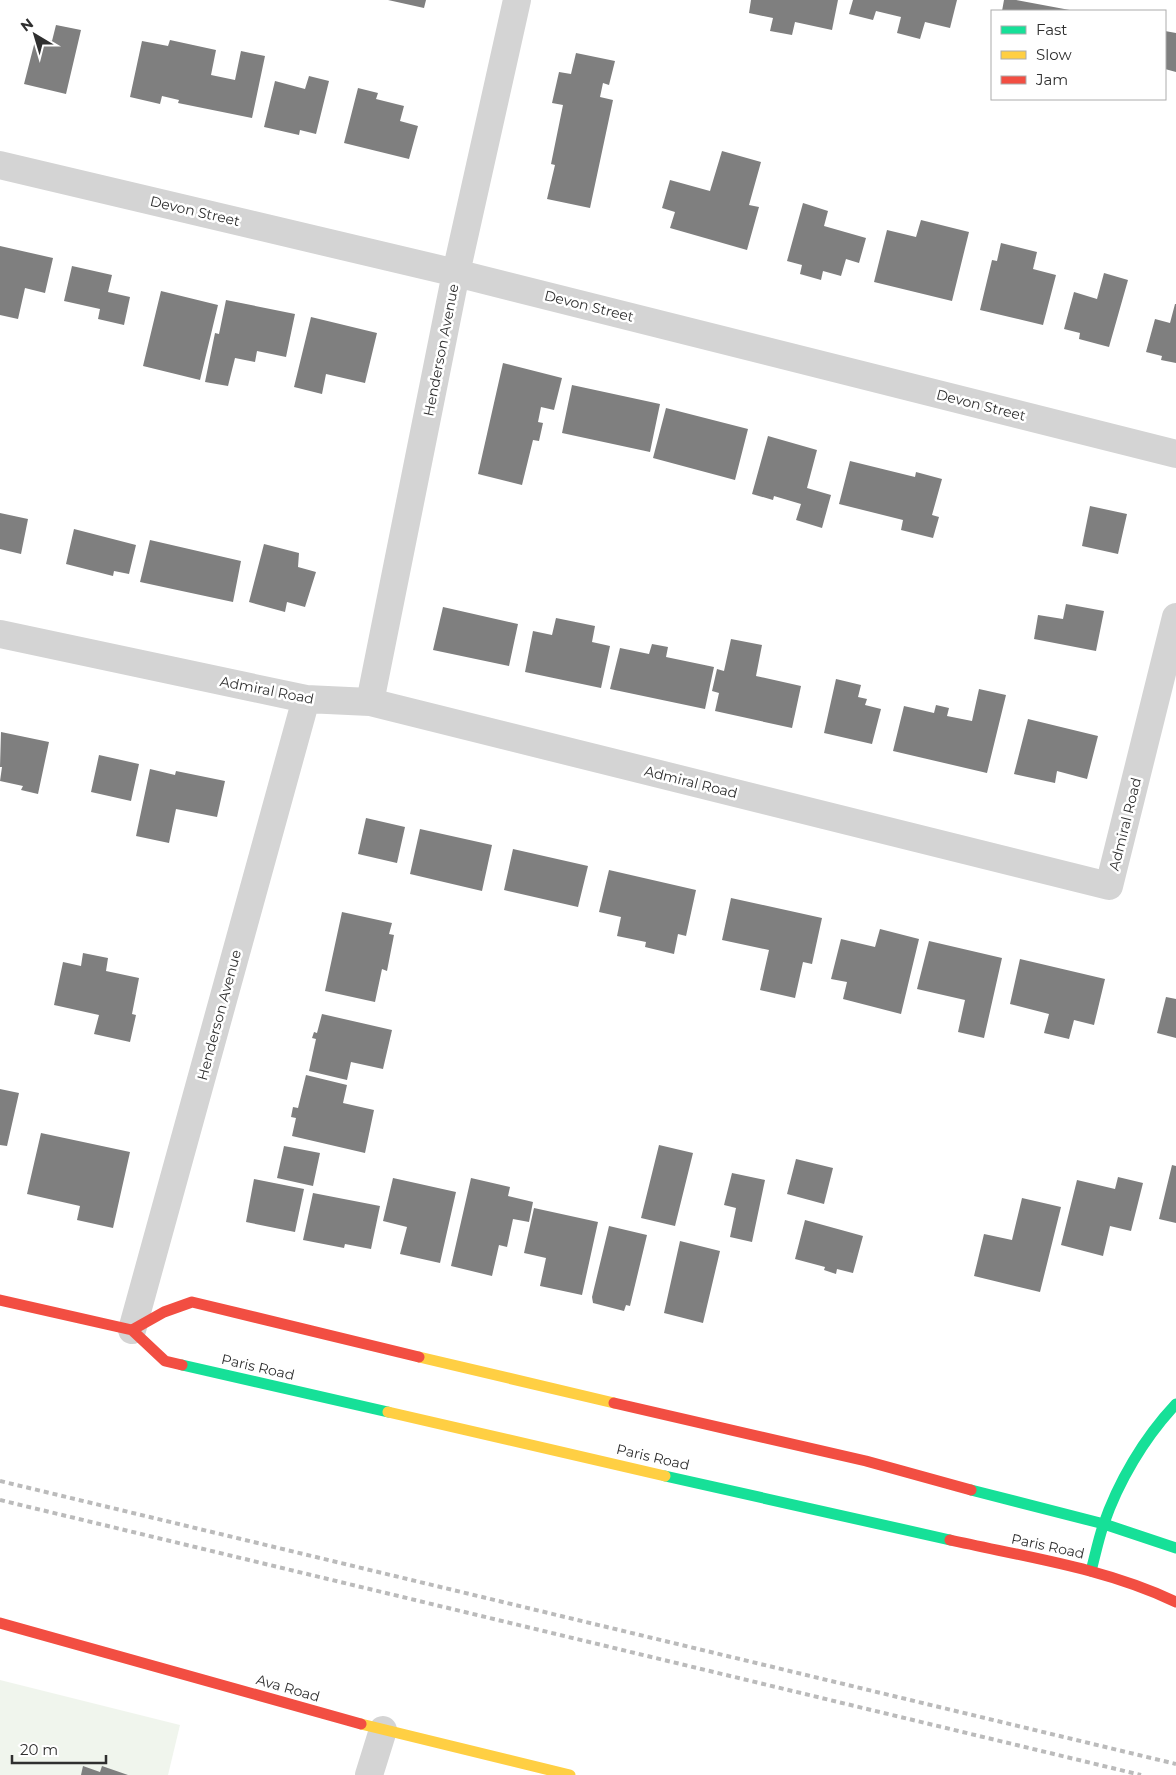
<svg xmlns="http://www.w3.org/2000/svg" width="1176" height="1775" viewBox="0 0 1176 1775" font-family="Montserrat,sans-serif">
	<rect width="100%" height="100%" fill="#fff"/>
	<!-- green -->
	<path fill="#f0f5ed" d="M 0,1680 L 180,1725 L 168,1775 L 0,1775 Z"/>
	<!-- building -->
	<path fill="#7f7f7f" d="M 388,0 L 426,0 L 424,8 Z
		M 751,0 L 838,0 L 832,30 L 795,22 L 792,35 L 770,31 L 773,18 L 749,13 Z
		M 853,0 L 957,0 L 950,28 L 925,22 L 920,39 L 897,33 L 901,17 L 876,11 L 873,20 L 849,14 Z
		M 1004,0 L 1016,0 L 1075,11 L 1002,11 Z
		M 56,25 L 81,30 L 66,94 L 24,84 L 36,37 L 52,41 Z
		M 1165,31 L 1176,33 L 1176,72 L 1165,69 Z
		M 170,40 L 216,50 L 211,75 L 235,80 L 241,51 L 265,56 L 252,118 L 178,103 L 179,100 L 162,96 L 160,104 L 130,97 L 142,41 L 168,46 Z
		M 576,53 L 615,61 L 609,85 L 603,83 L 600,97 L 613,100 L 590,208 L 547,199 L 555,165 L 551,164 L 563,105 L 552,103 L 559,72 L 571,74 Z
		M 309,76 L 329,81 L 316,134 L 300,130 L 299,135 L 264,127 L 275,81 L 305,89 Z
		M 358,88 L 378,93 L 376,99 L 404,106 L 400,121 L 418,126 L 409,159 L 344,143 Z
		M 722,151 L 761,162 L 749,205 L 759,207 L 747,250 L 670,228 L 675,212 L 662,208 L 670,180 L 710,191 Z
		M 803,203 L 828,211 L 824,226 L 866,238 L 859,263 L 846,259 L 841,276 L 823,271 L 821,280 L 800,274 L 802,265 L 787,261 Z
		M 921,220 L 969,232 L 952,301 L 874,282 L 887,230 L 916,237 Z
		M 1001,243 L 1037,252 L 1033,269 L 1056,275 L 1043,325 L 980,310 L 992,260 L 997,261 Z
		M 0,246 L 53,258 L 45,293 L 25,288 L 18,319 L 0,315 Z
		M 72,266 L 112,275 L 108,292 L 130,297 L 124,325 L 98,319 L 100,309 L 64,301 Z
		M 1104,273 L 1128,280 L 1109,347 L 1079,339 L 1080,333 L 1064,329 L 1074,292 L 1097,299 Z
		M 161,291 L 218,305 L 200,380 L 143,366 Z
		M 226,300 L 295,314 L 286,357 L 257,351 L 255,362 L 235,358 L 228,386 L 205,382 L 215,333 L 219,334 Z
		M 1175,304 L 1176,304 L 1176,363 L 1161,360 L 1162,356 L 1146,352 L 1155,319 L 1170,323 Z
		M 311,317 L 377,333 L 365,383 L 326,374 L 322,394 L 294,387 Z
		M 503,363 L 562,378 L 554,410 L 541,407 L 538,422 L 543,423 L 539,441 L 533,440 L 522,485 L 478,474 Z
		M 572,385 L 660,404 L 650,452 L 562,433 Z
		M 666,408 L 748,429 L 735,480 L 653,458 Z
		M 768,436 L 817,450 L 807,488 L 831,495 L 822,528 L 796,520 L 801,504 L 774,496 L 773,500 L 752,494 Z
		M 850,461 L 915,477 L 916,472 L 942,479 L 932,515 L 939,517 L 933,538 L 901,530 L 903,520 L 839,504 Z
		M 1090,506 L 1127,514 L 1118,554 L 1082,546 Z
		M 0,513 L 28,519 L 21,554 L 0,549 Z
		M 74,529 L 136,545 L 129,574 L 114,571 L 113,576 L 66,564 Z
		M 150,540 L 241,561 L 233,602 L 140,582 Z
		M 264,544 L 299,553 L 298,567 L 316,572 L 305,607 L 287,602 L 285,612 L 249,602 Z
		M 1066,604 L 1104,611 L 1096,651 L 1034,639 L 1038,615 L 1063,619 Z
		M 443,607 L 518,624 L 509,666 L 433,650 Z
		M 556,618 L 595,626 L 592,642 L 610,646 L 601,688 L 525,672 L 533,631 L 552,635 Z
		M 731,639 L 762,645 L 756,676 L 801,686 L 792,728 L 715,711 L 719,693 L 712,691 L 717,669 L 724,671 Z
		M 652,644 L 668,647 L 666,657 L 714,667 L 705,709 L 610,689 L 620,648 L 649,654 Z
		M 836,679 L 861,685 L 858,697 L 867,699 L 865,705 L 881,709 L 872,744 L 824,733 Z
		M 979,689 L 1006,695 L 987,773 L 893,751 L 904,706 L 934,713 L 936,705 L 949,708 L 947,716 L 972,721 Z
		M 1028,719 L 1098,736 L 1087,779 L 1057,771 L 1055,783 L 1014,774 Z
		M 1,732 L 49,742 L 38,794 L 21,790 L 23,786 L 0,781 L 2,767 L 0,767 Z
		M 99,755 L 139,764 L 131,801 L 91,792 Z
		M 150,769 L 175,775 L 176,771 L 225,781 L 217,817 L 176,809 L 169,843 L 136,836 Z
		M 366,818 L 405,827 L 397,863 L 358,854 Z
		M 420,829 L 492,845 L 482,891 L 410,874 Z
		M 513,849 L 588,866 L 578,907 L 504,890 Z
		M 609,870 L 696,890 L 686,936 L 678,934 L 674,954 L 645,947 L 646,942 L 617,936 L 621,917 L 599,912 Z
		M 731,898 L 822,918 L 812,964 L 803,962 L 795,998 L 760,990 L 769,950 L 722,940 Z
		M 342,912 L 392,923 L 389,934 L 394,935 L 387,971 L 382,969 L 375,1002 L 325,991 Z
		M 880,929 L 919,939 L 901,1014 L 843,999 L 847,982 L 831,979 L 841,939 L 875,947 Z
		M 929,941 L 1002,958 L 984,1038 L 958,1032 L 965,1000 L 917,989 Z
		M 83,953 L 108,958 L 106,971 L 139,978 L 132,1014 L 136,1015 L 130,1042 L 94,1034 L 99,1015 L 54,1005 L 63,962 L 81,966 Z
		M 1020,959 L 1105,979 L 1094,1025 L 1074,1020 L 1069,1039 L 1044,1033 L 1049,1014 L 1010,1004 Z
		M 1166,997 L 1176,999 L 1176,1038 L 1157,1033 Z
		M 322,1014 L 392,1030 L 383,1069 L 351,1062 L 347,1080 L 309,1071 L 316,1039 L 312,1038 L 314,1032 L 317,1033 Z
		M 306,1075 L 347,1085 L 343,1103 L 374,1110 L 365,1153 L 292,1136 L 296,1118 L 291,1117 L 293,1107 L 298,1108 Z
		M 0,1089 L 19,1093 L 7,1146 L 0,1145 Z
		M 41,1133 L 130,1152 L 113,1228 L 77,1220 L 80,1206 L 27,1194 Z
		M 659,1145 L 693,1153 L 675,1226 L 641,1218 Z
		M 284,1146 L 320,1153 L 313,1186 L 277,1178 Z
		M 796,1159 L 833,1168 L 824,1204 L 787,1194 Z
		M 1172,1165 L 1176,1166 L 1176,1223 L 1159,1219 Z
		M 732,1173 L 765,1180 L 752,1242 L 730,1237 L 736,1208 L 724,1205 Z
		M 1118,1177 L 1143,1183 L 1131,1231 L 1110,1226 L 1103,1256 L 1061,1245 L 1077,1180 L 1115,1189 Z
		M 393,1178 L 456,1192 L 440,1263 L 400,1254 L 407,1227 L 383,1221 Z
		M 471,1178 L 510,1187 L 508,1196 L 533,1202 L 529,1222 L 513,1219 L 507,1247 L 499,1245 L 492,1276 L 451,1266 Z
		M 254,1179 L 304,1189 L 295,1232 L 246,1222 Z
		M 313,1193 L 380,1206 L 371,1249 L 345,1244 L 344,1248 L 303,1240 Z
		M 1022,1198 L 1061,1207 L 1040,1292 L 974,1276 L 984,1234 L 1012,1240 Z
		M 534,1208 L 598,1222 L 582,1295 L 540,1286 L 546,1258 L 524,1253 Z
		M 805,1220 L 863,1236 L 853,1273 L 837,1269 L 836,1274 L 824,1270 L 825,1267 L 795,1259 Z
		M 609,1226 L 647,1235 L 630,1306 L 626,1305 L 624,1311 L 593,1303 L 592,1297 Z
		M 680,1241 L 720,1251 L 703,1323 L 664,1313 Z
		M 83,1766 L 100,1772 L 102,1766 L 128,1775 L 81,1775 Z"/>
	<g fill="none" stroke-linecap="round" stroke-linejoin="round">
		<!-- street -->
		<path stroke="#d4d4d4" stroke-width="28" d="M 0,165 L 456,273 L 1176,454
			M 0,634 L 306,699 L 370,702 L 1109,886 L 1176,617
			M 370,702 L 456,273 L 517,0
			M 132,1330 L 306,699
			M 369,1775 L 383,1730"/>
		<!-- fast -->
		<path stroke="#16e098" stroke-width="11" d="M 182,1365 L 388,1412
			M 665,1476 L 950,1540
			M 971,1490 L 1104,1524 L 1176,1548
			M 1091,1571 C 1095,1556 1098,1541 1103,1526 C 1118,1482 1144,1438 1176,1404"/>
		<!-- slow -->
		<path stroke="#ffcf43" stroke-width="11" d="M 419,1357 L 614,1403
			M 388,1412 L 665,1476
			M 361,1724 L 570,1775"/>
		<!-- jam -->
		<path stroke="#f24e42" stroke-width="11" d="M 0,1300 L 132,1330 L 165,1361 L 182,1365
			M 132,1330 L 164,1312 L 192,1302 L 419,1357
			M 614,1403 L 866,1461 L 971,1490
			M 950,1540 C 1026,1557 1105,1568 1176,1602
			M 0,1623 L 361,1724"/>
		<!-- rail -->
		<path stroke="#bbb" stroke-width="4" stroke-dasharray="5 4" stroke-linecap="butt" d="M 0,1481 L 1176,1764
			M 0,1500 L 1141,1775"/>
	</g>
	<g text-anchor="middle" stroke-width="5" stroke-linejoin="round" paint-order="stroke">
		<!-- street labels -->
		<g font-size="14" fill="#2f2f2f" stroke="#fff">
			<text transform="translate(195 211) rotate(13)" y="5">Devon Street</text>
			<text transform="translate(589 306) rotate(14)" y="5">Devon Street</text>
			<text transform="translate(441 350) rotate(-79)" y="5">Henderson Avenue</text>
			<text transform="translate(981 405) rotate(14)" y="5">Devon Street</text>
			<text transform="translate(267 690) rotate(11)" y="5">Admiral Road</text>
			<text transform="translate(691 782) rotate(14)" y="5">Admiral Road</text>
			<text transform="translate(1125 824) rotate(-76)" y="5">Admiral Road</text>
			<text transform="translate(219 1015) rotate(-75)" y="5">Henderson Avenue</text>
			<text transform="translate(258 1367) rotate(13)" y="5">Paris Road</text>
			<text transform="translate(653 1457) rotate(13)" y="5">Paris Road</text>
			<text transform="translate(1048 1546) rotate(12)" y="5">Paris Road</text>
			<text transform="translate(288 1688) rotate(16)" y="5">Ava Road</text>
		</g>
	</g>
	<!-- legend -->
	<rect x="991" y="10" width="175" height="90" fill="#ffffff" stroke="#acacac"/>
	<rect x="1001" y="26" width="25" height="8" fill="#16e098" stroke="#acacac"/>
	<text x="1036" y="35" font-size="15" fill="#2f2f2f">Fast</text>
	<rect x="1001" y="51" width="25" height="8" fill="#ffcf43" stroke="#acacac"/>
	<text x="1036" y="60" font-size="15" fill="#2f2f2f">Slow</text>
	<rect x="1001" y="76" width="25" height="8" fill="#f24e42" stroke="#acacac"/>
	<text x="1036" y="85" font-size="15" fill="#2f2f2f">Jam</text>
	<!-- north arrow -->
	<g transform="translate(35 35) rotate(322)" stroke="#ffffff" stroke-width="4" paint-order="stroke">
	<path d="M0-4L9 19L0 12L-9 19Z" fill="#2f2f2f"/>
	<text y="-8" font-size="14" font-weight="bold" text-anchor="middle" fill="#2f2f2f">N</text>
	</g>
	<!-- scale -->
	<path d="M12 1755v8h94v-8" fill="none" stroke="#2f2f2f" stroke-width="2.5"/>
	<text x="20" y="1755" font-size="15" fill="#2f2f2f" stroke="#ffffff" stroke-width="4" paint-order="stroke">20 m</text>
</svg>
